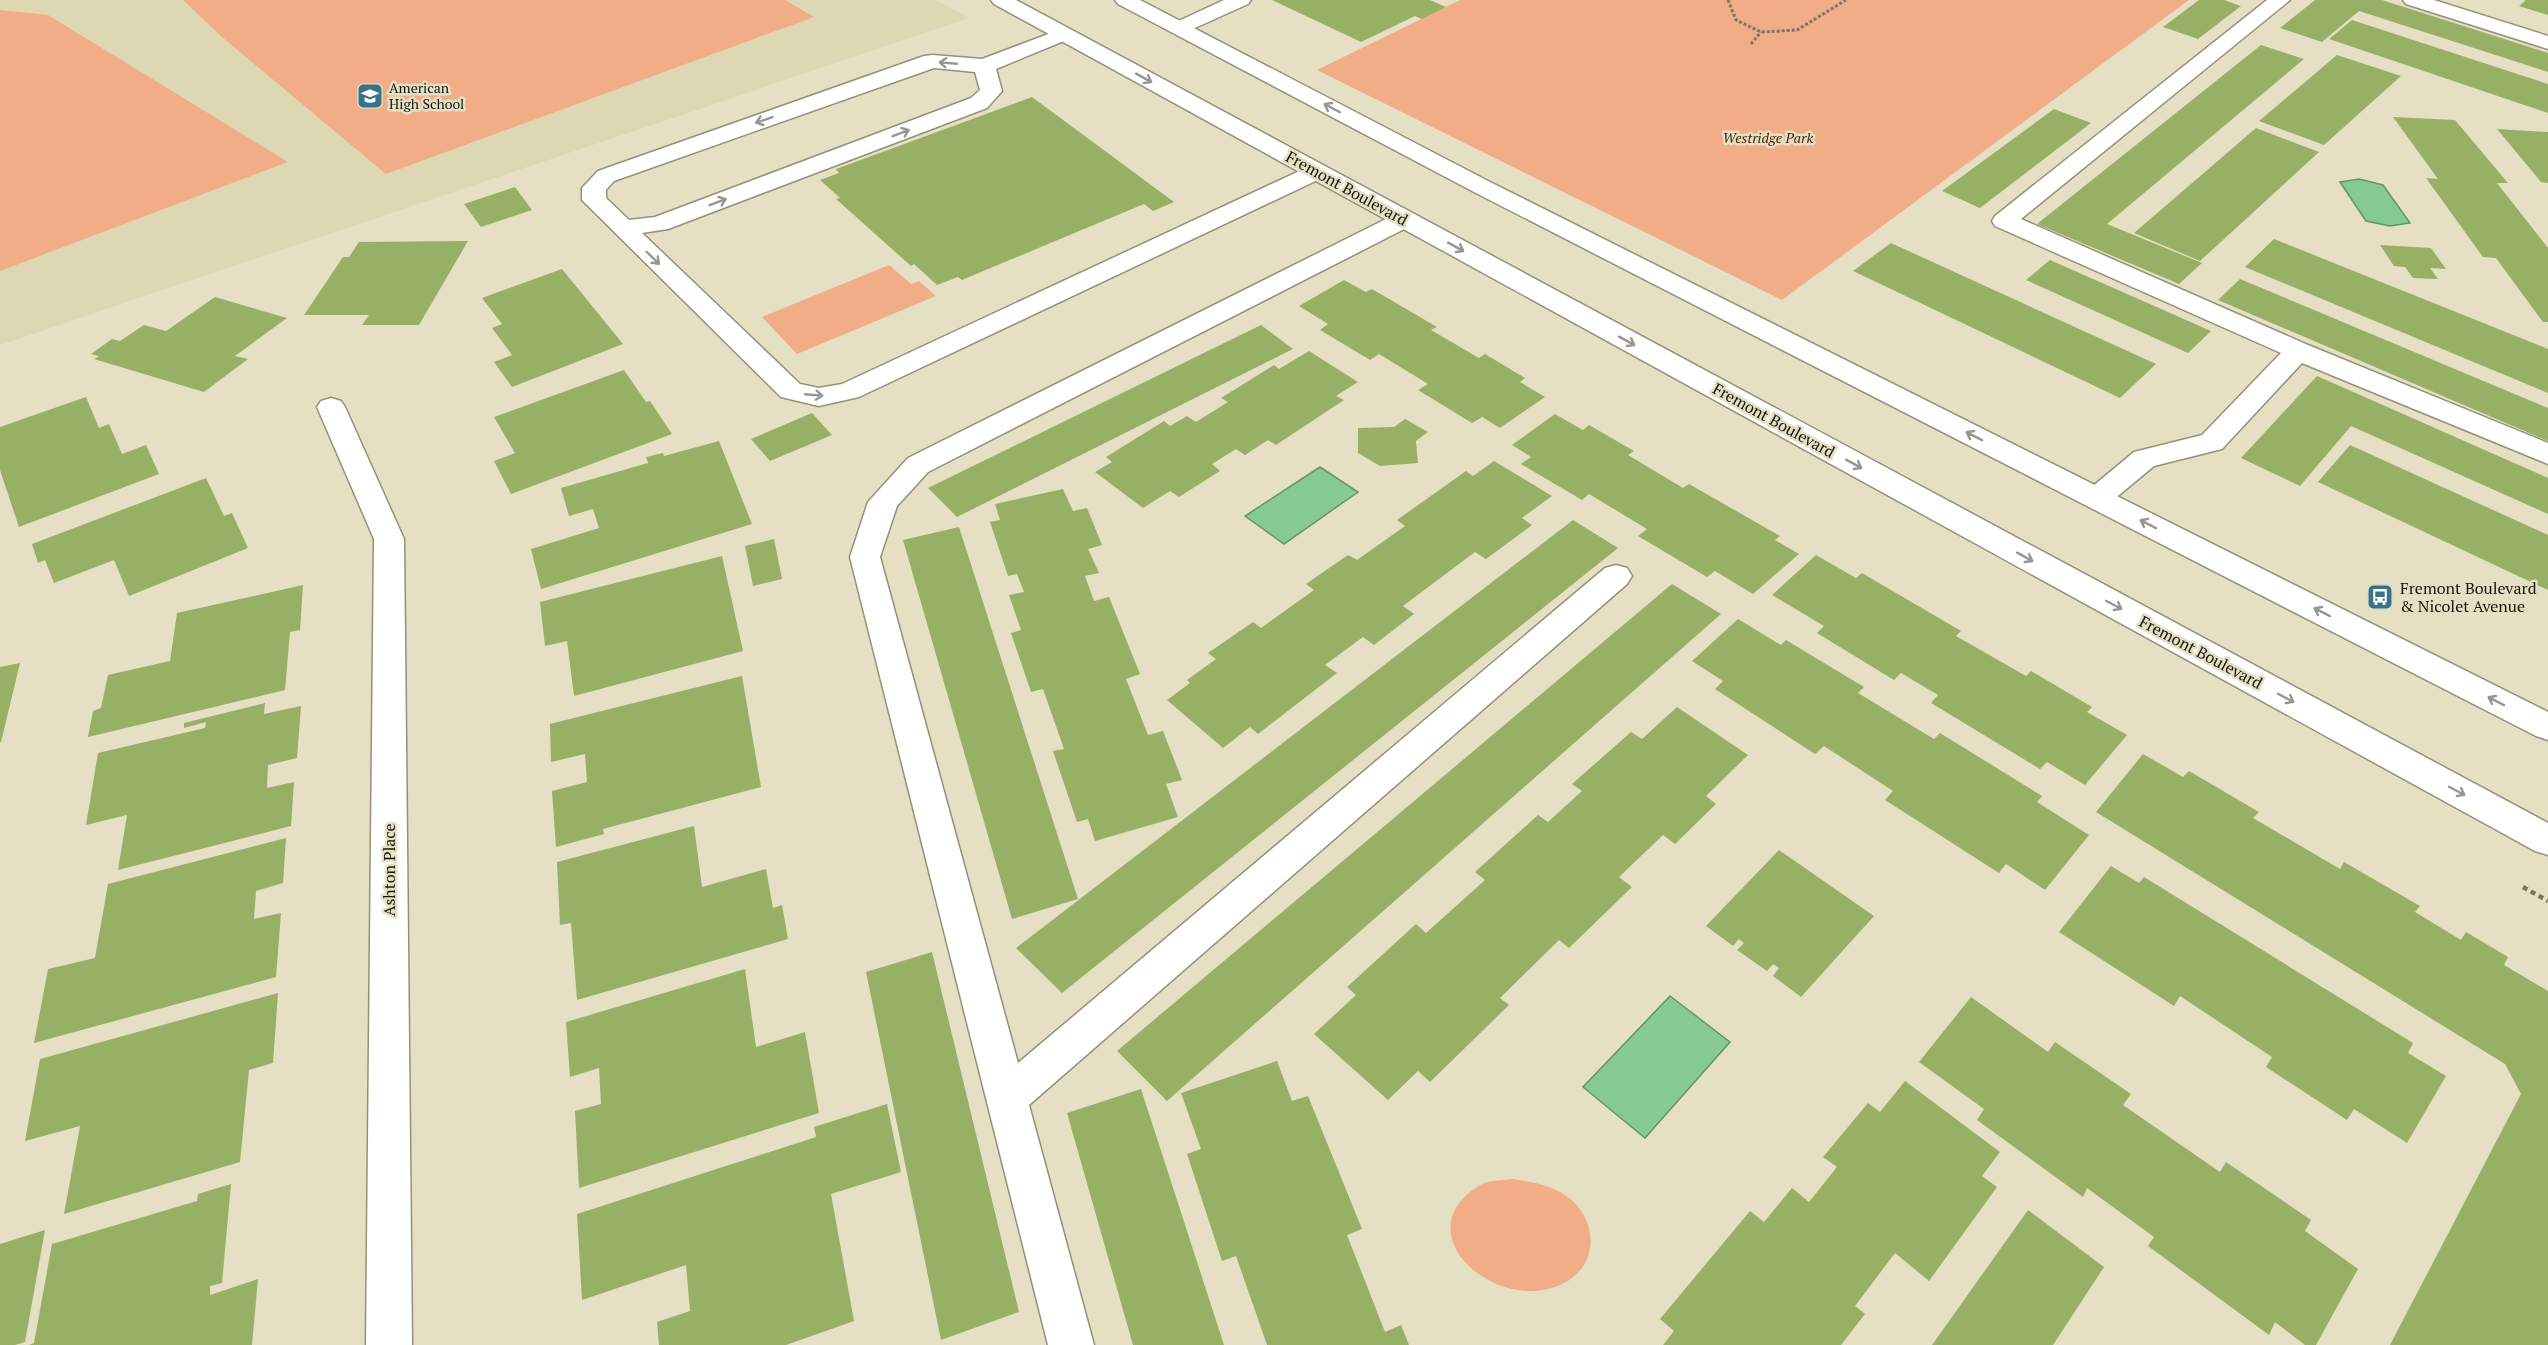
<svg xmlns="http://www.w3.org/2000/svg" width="2548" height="1345" viewBox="0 0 2548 1345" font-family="'PT Serif',serif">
	<rect width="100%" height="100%" fill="#e5e0c3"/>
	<!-- built -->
	<path fill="#ddd7b2" d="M 0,0 L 936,0 L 969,18 L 0,345 Z"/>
	<!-- green -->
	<path fill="#f0ad88" d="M 183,0 L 785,0 L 814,17 L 386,174 L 222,37 Z
		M 1460,0 L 2189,0 L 1782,300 L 1317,70 Z
		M 0,10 L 48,15 L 288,162 L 0,271 Z
		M 889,265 L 911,284 L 919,281 L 936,296 L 797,354 L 762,317 Z
		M 1513,1179 C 1532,1182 1549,1185 1565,1195 C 1599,1217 1600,1267 1562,1284 C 1496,1316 1400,1231 1482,1184 C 1490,1180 1504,1180 1513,1179 Z"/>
	<!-- water -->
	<path fill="#86c992" stroke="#65936a" stroke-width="1.5" d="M 2359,179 L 2383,185 L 2410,223 L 2390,226 L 2366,221 L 2340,182 Z
		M 1320,467 L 1358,492 L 1284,544 L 1245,516 Z
		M 1670,996 L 1730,1042 L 1645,1138 L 1583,1087 Z"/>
	<!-- building -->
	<path fill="#97b066" d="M 1272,0 L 1430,0 L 1446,7 L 1422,19 L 1415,16 L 1361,42 Z
		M 2199,0 L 2224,0 L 2241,6 L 2198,39 L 2163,27 Z
		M 2315,0 L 2382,0 L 2548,53 L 2548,72 L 2359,11 L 2322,42 L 2280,28 Z
		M 2526,0 L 2548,0 L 2548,15 L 2519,6 Z
		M 2352,20 L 2548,84 L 2548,113 L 2329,39 Z
		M 2261,45 L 2304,59 L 2107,224 L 2202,263 L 2179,284 L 2037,224 Z
		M 2337,55 L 2401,76 L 2324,145 L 2259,121 Z
		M 1032,97 L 1174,202 L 1153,211 L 1144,204 L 962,280 L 958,277 L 937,285 L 914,264 L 911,266 L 836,199 L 840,198 L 820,180 L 839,173 L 836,169 Z
		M 2054,109 L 2091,123 L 1980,208 L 1942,191 Z
		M 2393,117 L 2455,120 L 2508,183 L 2497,183 L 2548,248 L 2548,322 L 2543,322 L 2496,258 L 2483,257 L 2426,178 L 2438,179 Z
		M 2256,128 L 2319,152 L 2200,261 L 2134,233 Z
		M 2497,129 L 2548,132 L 2548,183 L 2541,182 Z
		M 515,187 L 532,210 L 481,227 L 464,204 Z
		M 2274,239 L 2548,349 L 2548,393 L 2245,267 Z
		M 468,241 L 419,325 L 362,325 L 369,315 L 304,315 L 343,257 L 349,257 L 359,242 Z
		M 1891,243 L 2156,364 L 2120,398 L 1853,271 Z
		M 2380,245 L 2431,248 L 2446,269 L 2430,268 L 2438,279 L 2413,278 L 2405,267 L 2394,266 Z
		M 2050,260 L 2211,331 L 2188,353 L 2026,280 Z
		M 562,269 L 623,344 L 512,387 L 494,362 L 512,355 L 492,328 L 502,324 L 482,298 Z
		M 2240,279 L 2548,408 L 2548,441 L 2218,300 Z
		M 1344,280 L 1366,292 L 1372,289 L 1437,327 L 1431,330 L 1479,358 L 1485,354 L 1525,378 L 1520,382 L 1545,397 L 1500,428 L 1482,417 L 1472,423 L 1418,390 L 1428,384 L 1379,354 L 1370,360 L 1320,330 L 1328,324 L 1299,306 Z
		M 215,297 L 287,318 L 235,356 L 248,359 L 204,392 L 94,359 L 99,356 L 91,354 L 112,339 L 120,341 L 144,325 L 166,331 Z
		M 1261,325 L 1293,349 L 957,517 L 928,488 Z
		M 1309,351 L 1358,382 L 1336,396 L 1344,400 L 1276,445 L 1268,440 L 1245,455 L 1236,449 L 1212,464 L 1220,471 L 1179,497 L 1170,491 L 1143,508 L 1095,472 L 1112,462 L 1106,457 L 1164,421 L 1170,426 L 1187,416 L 1196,422 L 1228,402 L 1221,398 L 1274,365 L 1279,369 Z
		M 624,370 L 646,402 L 650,401 L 672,434 L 511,494 L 494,461 L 515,453 L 494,417 Z
		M 2317,376 L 2548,478 L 2548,514 L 2351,426 L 2300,486 L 2241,458 Z
		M 86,397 L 99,428 L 109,424 L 122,454 L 146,445 L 159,474 L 19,527 L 0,470 L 0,427 Z
		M 812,413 L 832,435 L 770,461 L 751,439 Z
		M 1555,414 L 1583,430 L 1589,425 L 1634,451 L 1628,455 L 1683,488 L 1689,484 L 1780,536 L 1775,540 L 1799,554 L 1753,594 L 1715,571 L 1707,577 L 1638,536 L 1647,529 L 1589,494 L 1582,500 L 1521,464 L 1531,457 L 1512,445 Z
		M 1405,419 L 1428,432 L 1416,441 L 1418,463 L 1380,466 L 1358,453 L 1358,428 L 1394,427 Z
		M 719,441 L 752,524 L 541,589 L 531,549 L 599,528 L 593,509 L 569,516 L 561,488 L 648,463 L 646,457 L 663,453 L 664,456 Z
		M 2350,445 L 2548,535 L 2548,590 L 2318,482 Z
		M 1494,461 L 1552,496 L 1522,518 L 1532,525 L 1486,559 L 1475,552 L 1403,606 L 1414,614 L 1374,645 L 1363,637 L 1325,665 L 1337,673 L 1258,734 L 1250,727 L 1223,748 L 1167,700 L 1190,683 L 1187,680 L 1216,659 L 1208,653 L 1253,622 L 1261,628 L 1314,590 L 1306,584 L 1348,555 L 1357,560 L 1405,526 L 1397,520 L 1466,471 L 1473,476 Z
		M 206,478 L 224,516 L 232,513 L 248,548 L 129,596 L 114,560 L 54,583 L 45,560 L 38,563 L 32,544 Z
		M 1063,489 L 1073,511 L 1087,508 L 1102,545 L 1088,549 L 1099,573 L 1085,576 L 1094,601 L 1109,597 L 1140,674 L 1126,679 L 1148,735 L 1163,731 L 1182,780 L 1166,784 L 1178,817 L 1095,841 L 1088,819 L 1077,822 L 1053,751 L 1064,749 L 1043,689 L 1031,692 L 1011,633 L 1021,630 L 1009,595 L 1024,592 L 1017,574 L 1008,576 L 990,522 L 1000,520 L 995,504 Z
		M 1573,520 L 1618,548 L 1062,993 L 1016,948 Z
		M 959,527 L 1078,899 L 1012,919 L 903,540 Z
		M 774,539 L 782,579 L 753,586 L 745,546 Z
		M 1816,555 L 1856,578 L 1862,573 L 1961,631 L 1956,636 L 2026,676 L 2031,671 L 2092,707 L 2087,712 L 2127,735 L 2085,785 L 2047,762 L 2040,769 L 1931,703 L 1938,695 L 1901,673 L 1894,680 L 1817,633 L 1824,626 L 1772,595 Z
		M 722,556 L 743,651 L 574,696 L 567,641 L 545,646 L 540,602 Z
		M 1672,584 L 1721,614 L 1167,1101 L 1117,1051 Z
		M 303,585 L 300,630 L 290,632 L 285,690 L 88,737 L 93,711 L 101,708 L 108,675 L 170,661 L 177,613 Z
		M 1738,619 L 1781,645 L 1786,640 L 1864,687 L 1858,693 L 1934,739 L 1940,733 L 2042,796 L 2037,802 L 2089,835 L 2045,890 L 2006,864 L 1999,873 L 1885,800 L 1893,791 L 1824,746 L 1815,754 L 1715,689 L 1723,681 L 1692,661 Z
		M 20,663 L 1,742 L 0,742 L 0,667 Z
		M 742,676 L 761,787 L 603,829 L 604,834 L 556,847 L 552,791 L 587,782 L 585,754 L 551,762 L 550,724 Z
		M 265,703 L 264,714 L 301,706 L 297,758 L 268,765 L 267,788 L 294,782 L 291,826 L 118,870 L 127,815 L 86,825 L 98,753 L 205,728 L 206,722 L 184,728 L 184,723 Z
		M 1677,707 L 1748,755 L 1706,796 L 1716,804 L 1675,844 L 1663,835 L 1619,877 L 1632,887 L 1569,948 L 1559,940 L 1500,998 L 1509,1005 L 1430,1082 L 1418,1071 L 1388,1100 L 1314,1034 L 1356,995 L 1347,987 L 1416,924 L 1426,933 L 1485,880 L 1475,872 L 1538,815 L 1548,822 L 1582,791 L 1572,784 L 1631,732 L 1642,739 Z
		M 2143,754 L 2183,777 L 2189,771 L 2259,812 L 2253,818 L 2340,869 L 2344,862 L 2420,906 L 2415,912 L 2461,940 L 2466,932 L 2508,957 L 2504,965 L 2548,991 L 2548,1345 L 2390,1345 L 2521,1094 L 2505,1064 L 2096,812 Z
		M 694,826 L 702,887 L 766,869 L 773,908 L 782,905 L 788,939 L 577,1000 L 571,923 L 560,925 L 557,862 Z
		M 286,838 L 283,883 L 256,891 L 254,919 L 281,913 L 276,977 L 34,1043 L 48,969 L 95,958 L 108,884 Z
		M 1779,850 L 1874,916 L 1801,997 L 1773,976 L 1779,968 L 1773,964 L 1767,971 L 1737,950 L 1744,943 L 1739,939 L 1733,946 L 1706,926 Z
		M 2111,866 L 2139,883 L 2144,877 L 2413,1043 L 2408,1053 L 2446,1076 L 2407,1143 L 2354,1109 L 2347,1120 L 2266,1067 L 2272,1057 L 2180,996 L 2174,1006 L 2059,932 Z
		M 932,952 L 1019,1312 L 941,1340 L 866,972 Z
		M 745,969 L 756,1047 L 805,1032 L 819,1113 L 579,1188 L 575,1111 L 601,1104 L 599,1068 L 570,1077 L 566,1022 Z
		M 278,993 L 273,1063 L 249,1070 L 240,1162 L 64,1214 L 80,1126 L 25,1141 L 40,1059 Z
		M 1971,997 L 2048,1052 L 2055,1042 L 2131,1094 L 2123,1105 L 2220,1172 L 2226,1162 L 2311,1220 L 2305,1231 L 2358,1269 L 2316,1345 L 2305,1345 L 2275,1322 L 2269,1335 L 2148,1246 L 2154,1237 L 2087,1188 L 2083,1197 L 1977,1120 L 1984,1109 L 1919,1062 Z
		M 1277,1061 L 1292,1101 L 1308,1096 L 1362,1229 L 1347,1235 L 1385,1332 L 1401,1325 L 1409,1345 L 1267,1345 L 1236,1256 L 1222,1261 L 1187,1154 L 1201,1149 L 1181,1093 Z
		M 1905,1081 L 2000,1152 L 1982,1176 L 1997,1187 L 1929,1281 L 1895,1253 L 1855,1306 L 1865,1314 L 1841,1345 L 1663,1345 L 1674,1331 L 1660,1319 L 1750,1211 L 1764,1222 L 1792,1188 L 1809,1202 L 1837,1167 L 1823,1157 L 1868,1103 L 1880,1112 Z
		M 1141,1089 L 1224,1345 L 1133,1345 L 1067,1113 Z
		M 887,1104 L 901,1172 L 831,1194 L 854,1321 L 786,1345 L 659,1345 L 657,1322 L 690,1311 L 686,1265 L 582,1300 L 577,1214 L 816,1137 L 814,1127 Z
		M 231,1184 L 222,1283 L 210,1286 L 210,1295 L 258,1279 L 252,1345 L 29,1345 L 34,1343 L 52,1244 L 197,1201 L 198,1194 Z
		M 2028,1210 L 2104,1267 L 2053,1345 L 1932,1345 Z
		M 45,1230 L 25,1342 L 15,1345 L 0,1345 L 0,1244 Z"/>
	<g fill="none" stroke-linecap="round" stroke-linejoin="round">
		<!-- lane casing -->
		<g stroke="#959176" stroke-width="3">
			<path id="lane" d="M 1224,0 L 1251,0 L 1248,4 L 1186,32 L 1179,34 L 1172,32 L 1169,28 L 1172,24 Z
				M 2267,0 L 2290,0 L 2021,219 L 2308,345 L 2548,443 L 2548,464 L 2302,363 L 2222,449 L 2154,466 L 2107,505 L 2097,508 L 2087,505 L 2082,498 L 2087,491 L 2134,452 L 2202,435 L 2281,353 L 1995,226 L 1992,221 L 1995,216 Z
				M 2403,0 L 2434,0 L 2548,36 L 2548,49 L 2406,4 Z
				M 1064,28 L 1071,30 L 1074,34 L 1071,38 L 996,69 L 1002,91 L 987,108 L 668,229 L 642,233 L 800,384 L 819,388 L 842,384 L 1308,167 L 1316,165 L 1324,167 L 1328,172 L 1324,177 L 859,397 L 819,406 L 781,397 L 582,200 L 582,188 L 598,171 L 924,56 L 932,55 L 982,59 ZM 934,68 L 975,72 L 980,90 L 971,98 L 655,217 L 629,220 L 606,198 L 606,190 L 614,181 Z
				M 1405,212 L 1414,214 L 1417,219 L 1414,224 L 928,472 L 897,506 L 880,557 L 1018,1063 L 1605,568 L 1616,565 L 1627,568 L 1632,576 L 1627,584 L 1029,1105 L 1094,1345 L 1048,1345 L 850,557 L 868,502 L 908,458 L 1396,214 Z"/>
		</g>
		<!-- street casing -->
		<g stroke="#959176" stroke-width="3">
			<path id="street" d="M 331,398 L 341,401 L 345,407 L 404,539 L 412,1345 L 366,1345 L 374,539 L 317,407 L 321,401 Z"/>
		</g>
		<!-- primary casing -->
		<g stroke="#959176" stroke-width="3">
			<path id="primary" d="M 991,0 L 1016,0 L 2548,823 L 2548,855 L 2535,851 L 994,4 Z
				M 1115,0 L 1140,0 L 1490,182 L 2548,712 L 2548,740 L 2536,736 L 1474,192 L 1118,4 Z"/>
		</g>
		<!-- path-far1 -->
		<path stroke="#7a7763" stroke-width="3" stroke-dasharray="3 2" stroke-linecap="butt" d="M 1728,0 L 1736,20 L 1761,32 L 1797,30 L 1846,0
			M 1751,44 L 1761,32"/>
		<!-- path -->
		<path stroke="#7a7763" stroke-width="4.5" stroke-dasharray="5 4" stroke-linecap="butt" d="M 2523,887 L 2548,901"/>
		<!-- lane -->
		<use href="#lane" fill="#fff" fill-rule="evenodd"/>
		<!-- street -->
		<use href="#street" fill="#fff" fill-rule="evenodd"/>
		<!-- primary -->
		<use href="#primary" fill="#fff" fill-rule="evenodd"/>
	</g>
	<!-- one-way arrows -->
	<defs><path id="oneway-shaft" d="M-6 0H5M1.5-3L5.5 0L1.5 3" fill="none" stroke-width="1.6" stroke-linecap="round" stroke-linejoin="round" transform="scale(1.5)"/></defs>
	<g stroke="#979691">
		<use href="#oneway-shaft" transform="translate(948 63) rotate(-175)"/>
		<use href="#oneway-shaft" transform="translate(1144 78) rotate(29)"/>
		<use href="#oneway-shaft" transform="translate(1332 108) rotate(-152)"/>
		<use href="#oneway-shaft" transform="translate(764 120) rotate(161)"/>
		<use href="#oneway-shaft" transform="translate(901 133) rotate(-21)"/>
		<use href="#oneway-shaft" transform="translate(718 202) rotate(-21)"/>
		<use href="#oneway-shaft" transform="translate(1456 247) rotate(29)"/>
		<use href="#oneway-shaft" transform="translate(653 258) rotate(44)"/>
		<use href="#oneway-shaft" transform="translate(1627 341) rotate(29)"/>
		<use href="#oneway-shaft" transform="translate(814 395) rotate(5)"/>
		<use href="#oneway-shaft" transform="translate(1974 436) rotate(-153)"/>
		<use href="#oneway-shaft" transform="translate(1854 464) rotate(29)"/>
		<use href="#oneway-shaft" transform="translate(2148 524) rotate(-153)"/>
		<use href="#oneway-shaft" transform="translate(2025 557) rotate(29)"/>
		<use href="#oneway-shaft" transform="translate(2114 605) rotate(28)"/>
		<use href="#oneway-shaft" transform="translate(2322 612) rotate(-153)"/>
		<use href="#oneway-shaft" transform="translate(2286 698) rotate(28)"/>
		<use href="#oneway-shaft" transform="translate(2496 701) rotate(-153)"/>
		<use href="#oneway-shaft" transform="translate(2457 791) rotate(28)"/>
	</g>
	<!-- icons -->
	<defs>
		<g id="school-square" transform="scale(1.35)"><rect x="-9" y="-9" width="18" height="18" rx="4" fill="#37748a" stroke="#e5e0c3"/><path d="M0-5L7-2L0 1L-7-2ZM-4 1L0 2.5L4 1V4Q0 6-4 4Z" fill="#fff"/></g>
		<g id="bus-square" transform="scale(1.35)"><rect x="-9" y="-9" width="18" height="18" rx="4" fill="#37748a" stroke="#e5e0c3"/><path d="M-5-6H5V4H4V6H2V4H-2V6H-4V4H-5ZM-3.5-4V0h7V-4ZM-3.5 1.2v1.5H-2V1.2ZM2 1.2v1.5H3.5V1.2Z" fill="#fff"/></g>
	</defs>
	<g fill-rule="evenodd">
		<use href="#school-square" x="370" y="96"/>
		<use href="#bus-square" x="2380" y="597"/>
	</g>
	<g text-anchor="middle" stroke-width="5" stroke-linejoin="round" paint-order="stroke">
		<!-- far-poi labels -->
		<g font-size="14" fill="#17160b" stroke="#e5e0c3" text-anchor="start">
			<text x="389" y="93">American<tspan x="389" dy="16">High School</tspan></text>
		</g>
		<!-- far-park labels -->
		<g font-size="14" font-style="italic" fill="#4e2101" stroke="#e5e0c3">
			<text x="1768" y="143">Westridge Park</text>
		</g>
		<!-- street labels -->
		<g font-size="16" fill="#17160b" stroke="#e5e0c3">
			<text transform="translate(1347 188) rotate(29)" y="6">Fremont Boulevard</text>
			<text transform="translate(1774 420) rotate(29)" y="6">Fremont Boulevard</text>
			<text transform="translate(2201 652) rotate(28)" y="6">Fremont Boulevard</text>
			<text transform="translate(389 870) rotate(-90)" y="6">Ashton Place</text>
		</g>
		<!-- poi labels -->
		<g font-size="16" fill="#17160b" stroke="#e5e0c3" text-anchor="start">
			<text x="2400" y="594">Fremont Boulevard<tspan x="2400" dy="18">&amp; Nicolet Avenue</tspan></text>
		</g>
	</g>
</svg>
